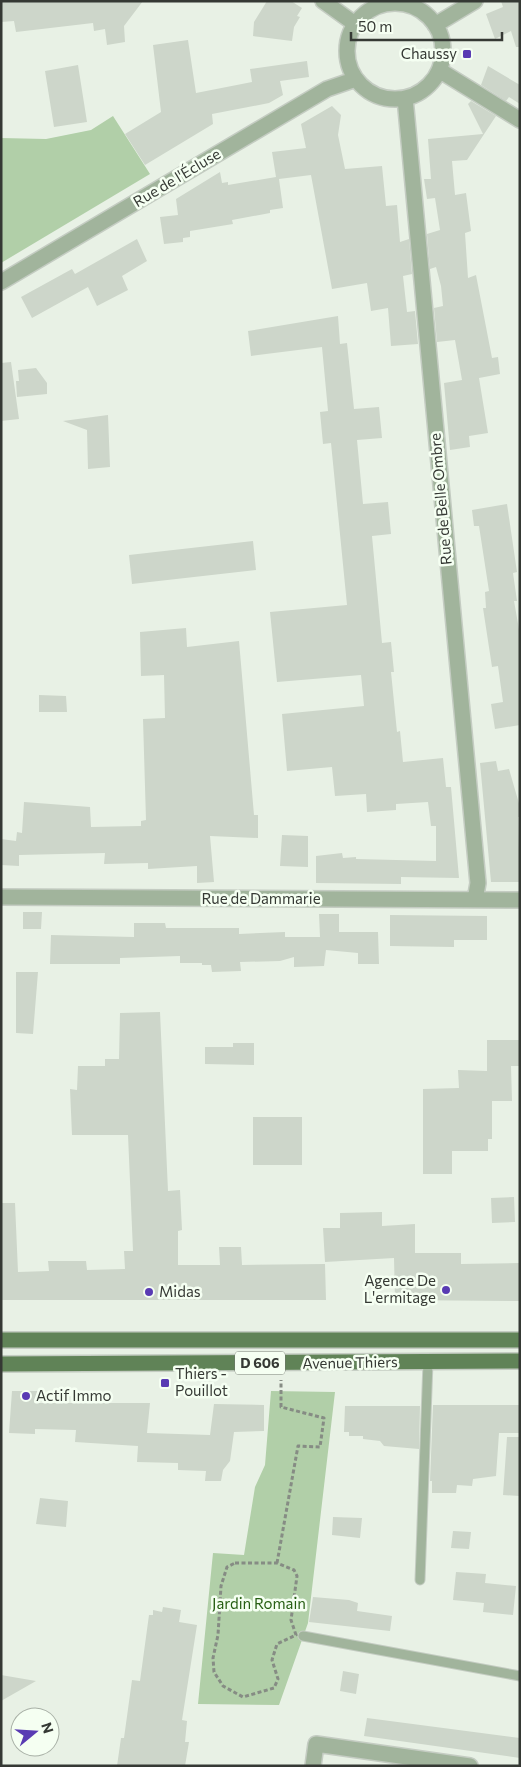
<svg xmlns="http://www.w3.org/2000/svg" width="521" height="1767" viewBox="0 0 521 1767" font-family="Commissioner,sans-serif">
	<rect width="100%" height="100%" fill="#e8f1e5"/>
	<!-- green -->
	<path fill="#b1cfa8" d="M 113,116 L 150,174 L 1,263 L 1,138 L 46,139 L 91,130 Z
		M 271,1391 L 335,1392 L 308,1623 L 279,1705 L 198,1704 L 213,1553 L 244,1555 L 255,1487 L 265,1465 Z"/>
	<!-- building -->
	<path fill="#cdd6ca" d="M 1,1 L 143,1 L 124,26 L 125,42 L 107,45 L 105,29 L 94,31 L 93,23 L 16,32 L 14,21 L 1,22 Z
		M 267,1 L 291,1 L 302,8 L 297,16 L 300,17 L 294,27 L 292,41 L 253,36 L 254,22 Z
		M 501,1 L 520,1 L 520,47 L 516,47 L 511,31 L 495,39 L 486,14 L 503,7 Z
		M 188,40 L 196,93 L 252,82 L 250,69 L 307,61 L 309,77 L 280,81 L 283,95 L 269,103 L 212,114 L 213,124 L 145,165 L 125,134 L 161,112 L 153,45 Z
		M 78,65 L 87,122 L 54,127 L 45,71 Z
		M 488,66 L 520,85 L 520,104 L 509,97 L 506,101 L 481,85 Z
		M 471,101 L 496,116 L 467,160 L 452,161 L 455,195 L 466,193 L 471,231 L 465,233 L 468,278 L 476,275 L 492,358 L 498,357 L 500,374 L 479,378 L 488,433 L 469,436 L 470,447 L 450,450 L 444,383 L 462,380 L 455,340 L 437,342 L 434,308 L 443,306 L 441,286 L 436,267 L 430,269 L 427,234 L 440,230 L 435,198 L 427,199 L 424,179 L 431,179 L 428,139 L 483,134 L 468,104 Z
		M 332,106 L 341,115 L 338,135 L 345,169 L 382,166 L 386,206 L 397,205 L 400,242 L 409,239 L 412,274 L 403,276 L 407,312 L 415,311 L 418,344 L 391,346 L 388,308 L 371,311 L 367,283 L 332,289 L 311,175 L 279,179 L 283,208 L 270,210 L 270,213 L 232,220 L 233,224 L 190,231 L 190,237 L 183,238 L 183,242 L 164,244 L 160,217 L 178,215 L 176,199 L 220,172 L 222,183 L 228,182 L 228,185 L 276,177 L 272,152 L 306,148 L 301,124 Z
		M 137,239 L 147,261 L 122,276 L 128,290 L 97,306 L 88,287 L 32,318 L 21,297 L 72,269 L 75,274 Z
		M 338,316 L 340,344 L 347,343 L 354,409 L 379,407 L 382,438 L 357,440 L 363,504 L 388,502 L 391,534 L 372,536 L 382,643 L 391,642 L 394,672 L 391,672 L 397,732 L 400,731 L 403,762 L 443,758 L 446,787 L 451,787 L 459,878 L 401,877 L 401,884 L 316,883 L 316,856 L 342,853 L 343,858 L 356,857 L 356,859 L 436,861 L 436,826 L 431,826 L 428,802 L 396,804 L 396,810 L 367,812 L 366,794 L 335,796 L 332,767 L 287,771 L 282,714 L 364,706 L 361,675 L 277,682 L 270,612 L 347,605 L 331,443 L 323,444 L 320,412 L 328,411 L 322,347 L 251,356 L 248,331 Z
		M 11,362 L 19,419 L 1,421 L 1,363 Z
		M 36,368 L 47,383 L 47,394 L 17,397 L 16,381 L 19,381 L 18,370 Z
		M 108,415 L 110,467 L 88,469 L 87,430 L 63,421 Z
		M 507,504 L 517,572 L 513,573 L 517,601 L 514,601 L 520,635 L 520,725 L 495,729 L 491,704 L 503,702 L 498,666 L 492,667 L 483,608 L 486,608 L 485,592 L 489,591 L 479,526 L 474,526 L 472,510 Z
		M 253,541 L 256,570 L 132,584 L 129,555 Z
		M 186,628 L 187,647 L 239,641 L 254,815 L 258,815 L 258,838 L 210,836 L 214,882 L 197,883 L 197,866 L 148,869 L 148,863 L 104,864 L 105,853 L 19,855 L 19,866 L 1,865 L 1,839 L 16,841 L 17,832 L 22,833 L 24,802 L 90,807 L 91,827 L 141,826 L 141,821 L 146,820 L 143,719 L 165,718 L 164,675 L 141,676 L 140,632 Z
		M 39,695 L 66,696 L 67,712 L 39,712 Z
		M 496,761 L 498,771 L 509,769 L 520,807 L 520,817 L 518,817 L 520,882 L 491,882 L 480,763 Z
		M 282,835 L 308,836 L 308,867 L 280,866 Z
		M 23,912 L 42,912 L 41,929 L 23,929 Z
		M 319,914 L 339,914 L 339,932 L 378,932 L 379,964 L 358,964 L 358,953 L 326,950 L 324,966 L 294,967 L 294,957 L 280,961 L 240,962 L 241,971 L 212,972 L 211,965 L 202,965 L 202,963 L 180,963 L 180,956 L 120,958 L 120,964 L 50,964 L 51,935 L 134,937 L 134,923 L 165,923 L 166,928 L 239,928 L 239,934 L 285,932 L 285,937 L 320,937 Z
		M 390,915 L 487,916 L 487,940 L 454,940 L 454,947 L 390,946 Z
		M 16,972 L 38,972 L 33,1034 L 16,1033 Z
		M 160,1012 L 168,1191 L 180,1190 L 182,1230 L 178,1231 L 178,1265 L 220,1265 L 219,1247 L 241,1247 L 242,1265 L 325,1264 L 326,1300 L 1,1300 L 1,1203 L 15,1203 L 18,1272 L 49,1271 L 48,1261 L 86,1261 L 87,1270 L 125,1269 L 124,1251 L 133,1251 L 128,1135 L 72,1135 L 70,1089 L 77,1090 L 78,1066 L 105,1066 L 105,1059 L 119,1059 L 120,1013 Z
		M 487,1040 L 520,1040 L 520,1066 L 511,1066 L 512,1101 L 492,1101 L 492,1139 L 488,1139 L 488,1151 L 452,1151 L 452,1174 L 423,1174 L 423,1089 L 459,1088 L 458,1070 L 487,1071 Z
		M 233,1043 L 254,1043 L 254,1065 L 205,1064 L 205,1047 L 233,1047 Z
		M 253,1117 L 302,1117 L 302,1165 L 253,1165 Z
		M 514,1197 L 515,1222 L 492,1223 L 491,1198 Z
		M 382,1212 L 382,1226 L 415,1224 L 415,1253 L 461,1253 L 461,1264 L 520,1263 L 520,1301 L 395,1300 L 394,1258 L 325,1262 L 323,1228 L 340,1228 L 340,1213 Z
		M 12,1391 L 38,1391 L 38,1403 L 150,1403 L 147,1433 L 210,1435 L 214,1404 L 264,1405 L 264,1431 L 234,1432 L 230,1461 L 223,1470 L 221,1481 L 205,1481 L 206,1471 L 178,1470 L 178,1463 L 137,1462 L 138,1446 L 75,1442 L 76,1430 L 35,1429 L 35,1434 L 9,1433 Z
		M 433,1405 L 520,1405 L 520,1433 L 499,1433 L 496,1476 L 473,1479 L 472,1486 L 457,1485 L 456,1493 L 432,1493 L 432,1481 L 430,1481 Z
		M 345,1406 L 420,1406 L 419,1449 L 384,1446 L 380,1441 L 363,1439 L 363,1436 L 349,1436 L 349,1432 L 344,1432 Z
		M 507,1437 L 520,1437 L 520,1496 L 503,1495 Z
		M 40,1498 L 68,1501 L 66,1527 L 36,1524 Z
		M 333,1517 L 362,1518 L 360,1538 L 332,1535 Z
		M 453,1531 L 471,1532 L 469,1549 L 451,1548 Z
		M 456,1572 L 486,1574 L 485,1583 L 516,1586 L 513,1615 L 483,1612 L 484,1603 L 453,1600 Z
		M 313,1597 L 349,1600 L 358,1603 L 357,1611 L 392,1616 L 390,1631 L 309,1622 Z
		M 163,1607 L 181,1610 L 179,1622 L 197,1625 L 182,1720 L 187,1721 L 185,1742 L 189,1742 L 185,1766 L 117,1766 L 121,1738 L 124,1738 L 132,1680 L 140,1681 L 149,1615 L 153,1615 L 153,1610 L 162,1612 Z
		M 343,1671 L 359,1674 L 356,1694 L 340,1691 Z
		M 1,1675 L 36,1681 L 1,1701 Z
		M 367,1718 L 520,1738 L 520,1758 L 364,1736 Z"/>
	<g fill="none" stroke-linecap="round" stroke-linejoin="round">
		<!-- lane casing -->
		<g stroke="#c4ccc2" stroke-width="11">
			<path id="lane" d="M 420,1580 L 428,1362
				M 303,1636 L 520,1676"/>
		</g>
		<!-- street casing -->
		<g stroke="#c4ccc2" stroke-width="18">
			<path id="street" d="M 323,1 L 355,24
				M347 51a48 48 0 1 1 96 0a48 48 0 1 1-96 0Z
				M 435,25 L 475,1
				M 439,70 L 520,120
				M 405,98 L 478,883 L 475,900
				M 1,282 L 327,89 L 356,79
				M 1,897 L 520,900
				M 313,1766 L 316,1744 L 470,1766"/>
		</g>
		<!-- primary casing -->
		<g stroke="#c4ccc2" stroke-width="18">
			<path id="primary" d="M 1,1340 L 520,1340
				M 1,1364 L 520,1361"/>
		</g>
		<!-- path -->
		<path stroke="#868c84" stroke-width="3" stroke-dasharray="4 2.5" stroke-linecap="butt" d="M 235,1563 L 277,1563 L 294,1570 L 297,1576 L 291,1620 L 296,1635 L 277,1644 L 272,1660 L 278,1679 L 274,1688 L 243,1697 L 223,1686 L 214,1672 L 213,1658 L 218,1635 L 221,1586 L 227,1567 Z
			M 277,1563 L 298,1446 L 320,1447 L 324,1418 L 281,1407 L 281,1380"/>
		<!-- lane -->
		<use href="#lane" stroke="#a1b49c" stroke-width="9"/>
		<!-- street -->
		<use href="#street" stroke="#a1b49c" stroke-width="15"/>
		<!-- primary -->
		<use href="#primary" stroke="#608357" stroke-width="15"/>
	</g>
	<!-- markers -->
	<g fill="#593bb3" stroke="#f5fff2" stroke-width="2">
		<rect x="462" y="49" width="10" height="10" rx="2.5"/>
		<circle cx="446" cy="1290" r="5"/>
		<circle cx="149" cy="1292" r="5"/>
		<rect x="160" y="1378" width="10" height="10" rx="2.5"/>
		<circle cx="26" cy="1396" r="5"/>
	</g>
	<g text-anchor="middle" stroke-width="5" stroke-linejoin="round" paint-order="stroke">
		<!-- shield labels -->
		<rect fill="#f5fff2" stroke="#6f746d" stroke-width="1" x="235" y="1351.5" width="50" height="23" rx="4"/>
		<g font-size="14" font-weight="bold" fill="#353934">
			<text x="260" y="1368">D 606</text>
		</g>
		<!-- poi labels -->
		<g font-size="15" fill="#353934" stroke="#f5fff2" text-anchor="start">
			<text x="457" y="59" text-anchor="end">Chaussy</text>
			<text x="436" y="1286" text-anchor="end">Agence De<tspan x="436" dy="17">L'ermitage</tspan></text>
			<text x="159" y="1297">Midas</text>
			<text x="175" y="1379">Thiers -<tspan x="175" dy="17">Pouillot</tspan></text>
			<text x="36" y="1401">Actif Immo</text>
		</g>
		<!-- street labels -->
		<g font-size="15" fill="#353934" stroke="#f5fff2">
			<text transform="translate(177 178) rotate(-31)" y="5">Rue de l'Écluse</text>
			<text transform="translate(441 499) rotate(-95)" y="5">Rue de Belle Ombre</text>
			<text x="261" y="904">Rue de Dammarie</text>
			<text transform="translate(350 1363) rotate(-1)" y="5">Avenue Thiers</text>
		</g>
		<!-- park labels -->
		<g font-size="15" fill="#255d11" stroke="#f5fff2">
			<text x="259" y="1609">Jardin Romain</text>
		</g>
	</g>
	<!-- border -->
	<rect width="521" height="1767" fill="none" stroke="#353934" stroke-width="5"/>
	<!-- north arrow -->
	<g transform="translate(35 1732) rotate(72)"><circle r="24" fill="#f5fff2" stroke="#a8b0a6"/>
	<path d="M0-4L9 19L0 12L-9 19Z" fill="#593bb3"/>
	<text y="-8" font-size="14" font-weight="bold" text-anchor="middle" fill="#353934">N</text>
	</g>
	<!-- scale -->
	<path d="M351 32v8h151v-8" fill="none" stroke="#353934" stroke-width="2.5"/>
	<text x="358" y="32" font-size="15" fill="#353934" stroke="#f5fff2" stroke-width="4" paint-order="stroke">50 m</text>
</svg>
